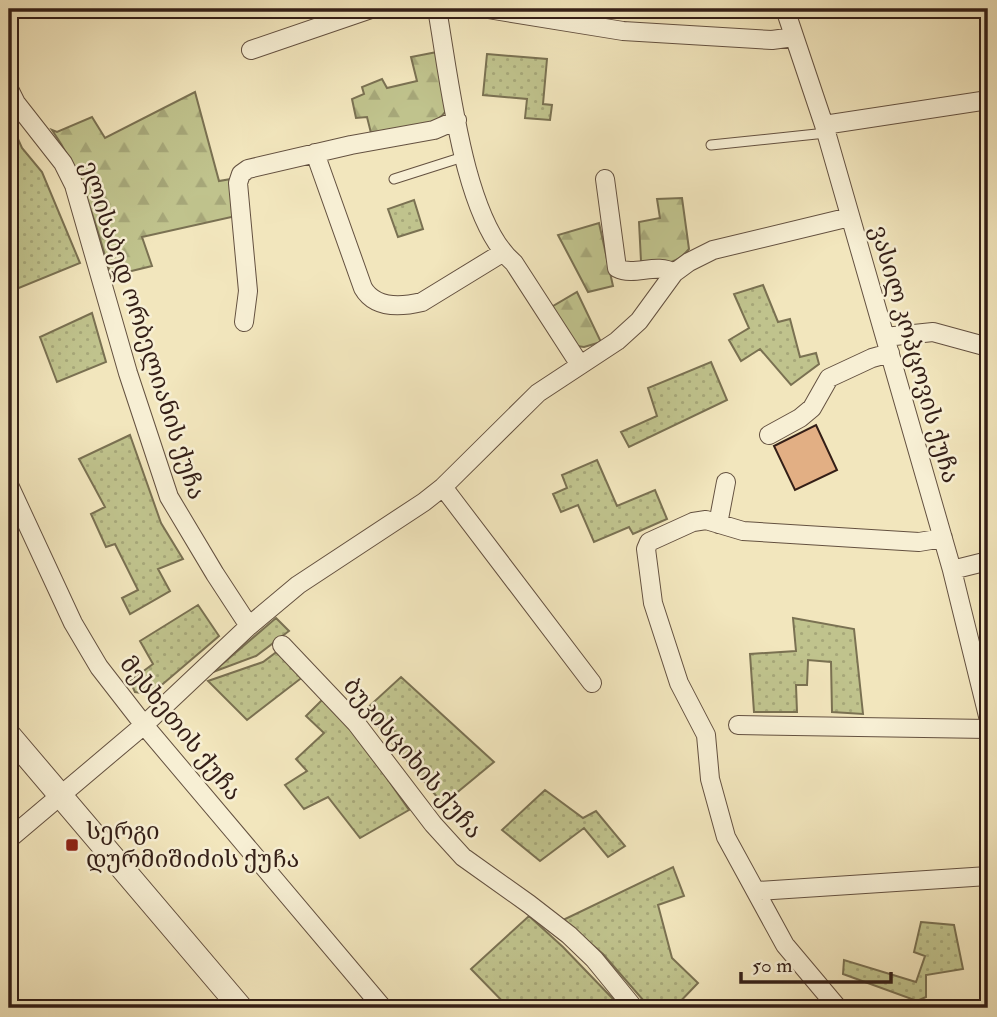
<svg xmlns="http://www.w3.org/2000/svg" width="997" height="1017" viewBox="0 0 997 1017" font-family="'IM FELL Double Pica','Noto Serif Georgian',serif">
	<defs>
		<pattern id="grass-dots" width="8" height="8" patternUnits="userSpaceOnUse" patternTransform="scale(1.75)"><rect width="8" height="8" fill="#c0c38d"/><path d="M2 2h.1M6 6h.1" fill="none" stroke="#a6a779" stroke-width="1.8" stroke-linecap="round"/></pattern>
		<pattern id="forest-firs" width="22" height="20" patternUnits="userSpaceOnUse" patternTransform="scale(1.75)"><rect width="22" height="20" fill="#c0c38d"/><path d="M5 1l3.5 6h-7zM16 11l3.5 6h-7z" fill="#a6a779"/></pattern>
	</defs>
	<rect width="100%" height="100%" fill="#f2e6bd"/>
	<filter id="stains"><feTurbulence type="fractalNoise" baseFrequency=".00286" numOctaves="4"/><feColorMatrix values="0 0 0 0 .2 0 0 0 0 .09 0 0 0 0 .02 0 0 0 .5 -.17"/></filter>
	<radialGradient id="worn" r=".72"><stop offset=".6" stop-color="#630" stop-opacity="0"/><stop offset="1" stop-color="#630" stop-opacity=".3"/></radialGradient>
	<!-- grass -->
	<path fill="url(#grass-dots)" stroke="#7a7152" stroke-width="2" d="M 487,54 L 547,59 L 543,104 L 552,105 L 550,120 L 525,118 L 527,99 L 483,95 Z
		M 9,119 L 22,148 L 42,172 L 80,263 L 9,292 Z
		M 414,200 L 423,229 L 398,237 L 388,209 Z
		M 763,285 L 778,322 L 790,319 L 800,357 L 816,353 L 819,364 L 791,385 L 760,349 L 741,361 L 729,340 L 749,328 L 734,294 Z
		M 92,313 L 106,362 L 57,382 L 40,337 Z
		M 711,362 L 727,400 L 629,447 L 621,432 L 657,416 L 648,388 Z
		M 130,435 L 161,523 L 183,559 L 158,569 L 170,591 L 130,614 L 122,598 L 138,590 L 115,544 L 106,547 L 91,514 L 105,507 L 79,459 Z
		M 597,460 L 617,506 L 655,490 L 667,519 L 633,534 L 629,527 L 594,542 L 578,505 L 561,512 L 553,494 L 567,488 L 562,475 Z
		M 198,605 L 219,636 L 157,689 L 149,694 L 135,692 L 130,681 L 153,664 L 140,641 Z
		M 276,618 L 289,631 L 256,656 L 213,672 Z
		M 793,618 L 854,629 L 863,714 L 832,712 L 831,662 L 808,660 L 807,685 L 796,685 L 797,712 L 754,712 L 750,654 L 796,651 Z
		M 279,650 L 304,676 L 247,720 L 208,681 L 263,662 Z
		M 401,677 L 494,762 L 443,804 L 365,710 Z
		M 325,697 L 362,742 L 409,810 L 360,838 L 328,797 L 304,809 L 285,785 L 307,771 L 296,759 L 324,733 L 306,716 Z
		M 545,790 L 583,818 L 596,811 L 625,846 L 608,857 L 584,828 L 540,861 L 502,830 Z
		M 673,867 L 684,896 L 658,905 L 672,958 L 698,983 L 674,1008 L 650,1008 L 603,954 L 563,920 Z
		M 529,916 L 563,947 L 615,1001 L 607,1008 L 509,1008 L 471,969 Z
		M 921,922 L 954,925 L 963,969 L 926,975 L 926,997 L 917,1001 L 843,974 L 844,960 L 916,982 L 925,956 L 914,952 Z"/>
	<!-- forest -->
	<path fill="url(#forest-firs)" stroke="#7a7152" stroke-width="2" d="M 437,52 L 446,111 C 432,131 395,132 372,137 L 367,117 L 356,118 L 352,99 L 364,94 L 362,87 L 382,79 L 387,88 L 417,81 L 411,57 Z
		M 195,92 L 219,181 L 231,179 L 236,216 L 142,237 L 152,266 L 111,276 C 96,225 83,174 52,130 L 57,132 L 92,117 L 105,138 Z
		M 682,198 L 689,249 C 676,265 661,266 641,261 L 639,222 L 660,218 L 657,199 Z
		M 599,223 L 613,286 L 588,292 L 558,235 Z
		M 577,292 L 601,342 L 584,347 L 577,346 L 548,309 Z"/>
	<!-- building -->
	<path fill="#e2af84" stroke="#341f17" stroke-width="2" d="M 816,425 L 837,470 L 795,490 L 774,446 Z"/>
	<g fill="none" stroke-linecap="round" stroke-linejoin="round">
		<!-- service casing -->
		<g stroke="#645140" stroke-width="11">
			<path id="service" d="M 149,9 L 150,11
				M 711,145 L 826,133
				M 394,179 L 463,157
				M 988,247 L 988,249"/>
		</g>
		<!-- minor casing -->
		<g stroke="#645140" stroke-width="20">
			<path id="minor" d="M 437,9 C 449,75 463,220 514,263 L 580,365
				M 488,9 L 623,31 L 772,40 L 794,37
				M 785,9 L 824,125 L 952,570 L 988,716
				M 251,50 L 371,9
				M 9,89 L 16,103 L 63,163 L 74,185 L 128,373 L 169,497 L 215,574 L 249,626
				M 824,125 L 988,100
				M 315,153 L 363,288 C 375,309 401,307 422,302 L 502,253
				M 605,179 L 617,268 C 635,277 656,262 674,273
				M 244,322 L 248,291 L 238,183 L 241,174 L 248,169 L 351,145 L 434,130 L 457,120
				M 885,337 L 933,332 L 988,347
				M 769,435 L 800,418 L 812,408 L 829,378 L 872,358 L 890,353
				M 9,485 L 73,623 L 99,667 L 144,725 L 383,1008
				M 443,487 L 592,683
				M 718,524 L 726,482
				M 952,570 L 988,561
				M 282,645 L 356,723 L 433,824 L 463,857 L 529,904 L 569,935 L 594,959 L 634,1008
				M 738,725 L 988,729
				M 9,839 L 144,725 L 249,626 L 298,585 L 424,502 L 443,487 L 538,393 L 617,341 L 639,321 L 674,273 L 689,262 L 713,250 L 850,217
				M 757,891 L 988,876
				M 838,1008 L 785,945 L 726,837 L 710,779 L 706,735 L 679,683 L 653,603 L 646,549 L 649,542 L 693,522 L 706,520 L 743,531 L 919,542 L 943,538"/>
		</g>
		<!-- tertiary casing -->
		<g stroke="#645140" stroke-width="25">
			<path id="tertiary" d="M 9,735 L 241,1008"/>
		</g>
		<!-- service -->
		<use href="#service" stroke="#f7efd4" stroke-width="9"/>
		<!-- minor -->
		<use href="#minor" stroke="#f7efd4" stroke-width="18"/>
		<!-- tertiary -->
		<use href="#tertiary" stroke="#f7efd4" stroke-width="23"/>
	</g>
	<!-- markers -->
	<rect fill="#8f2418" stroke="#f7efd4" stroke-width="2.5" x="65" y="838" width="14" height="14" rx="3.5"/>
	<g text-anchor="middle" stroke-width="5" stroke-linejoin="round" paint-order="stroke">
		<!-- street labels -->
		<g font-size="24" fill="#341f17" stroke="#f7efd4">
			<text transform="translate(143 330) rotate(72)" y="8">ელისაბედ ორბელიანის ქუჩა</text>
			<text transform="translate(915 354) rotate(74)" y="8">ვასილ კოპცოვის ქუჩა</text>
			<text transform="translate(181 728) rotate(51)" y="8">მესხეთის ქუჩა</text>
			<text transform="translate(413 758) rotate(50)" y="8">ბუკისციხის ქუჩა</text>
		</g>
		<!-- poi labels -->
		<g font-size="24" fill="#341f17" stroke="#f7efd4" text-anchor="start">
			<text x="86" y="839">სერგი<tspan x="86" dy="28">დურმიშიძის ქუჩა</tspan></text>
		</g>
	</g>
	<!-- margin -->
	<rect width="997" height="1017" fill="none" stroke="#f2e6bd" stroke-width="35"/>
	<rect x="10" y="10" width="976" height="996" fill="none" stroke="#341f17" stroke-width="3.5"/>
	<rect x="18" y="18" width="962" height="982" fill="none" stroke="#341f17" stroke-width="2"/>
	<!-- scale -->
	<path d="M741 972v10h150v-10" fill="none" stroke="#341f17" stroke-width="3.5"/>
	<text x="752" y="972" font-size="21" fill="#341f17" stroke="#f7efd4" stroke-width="5" paint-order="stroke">50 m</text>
	<rect width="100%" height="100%" filter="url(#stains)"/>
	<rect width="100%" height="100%" fill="url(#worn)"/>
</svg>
